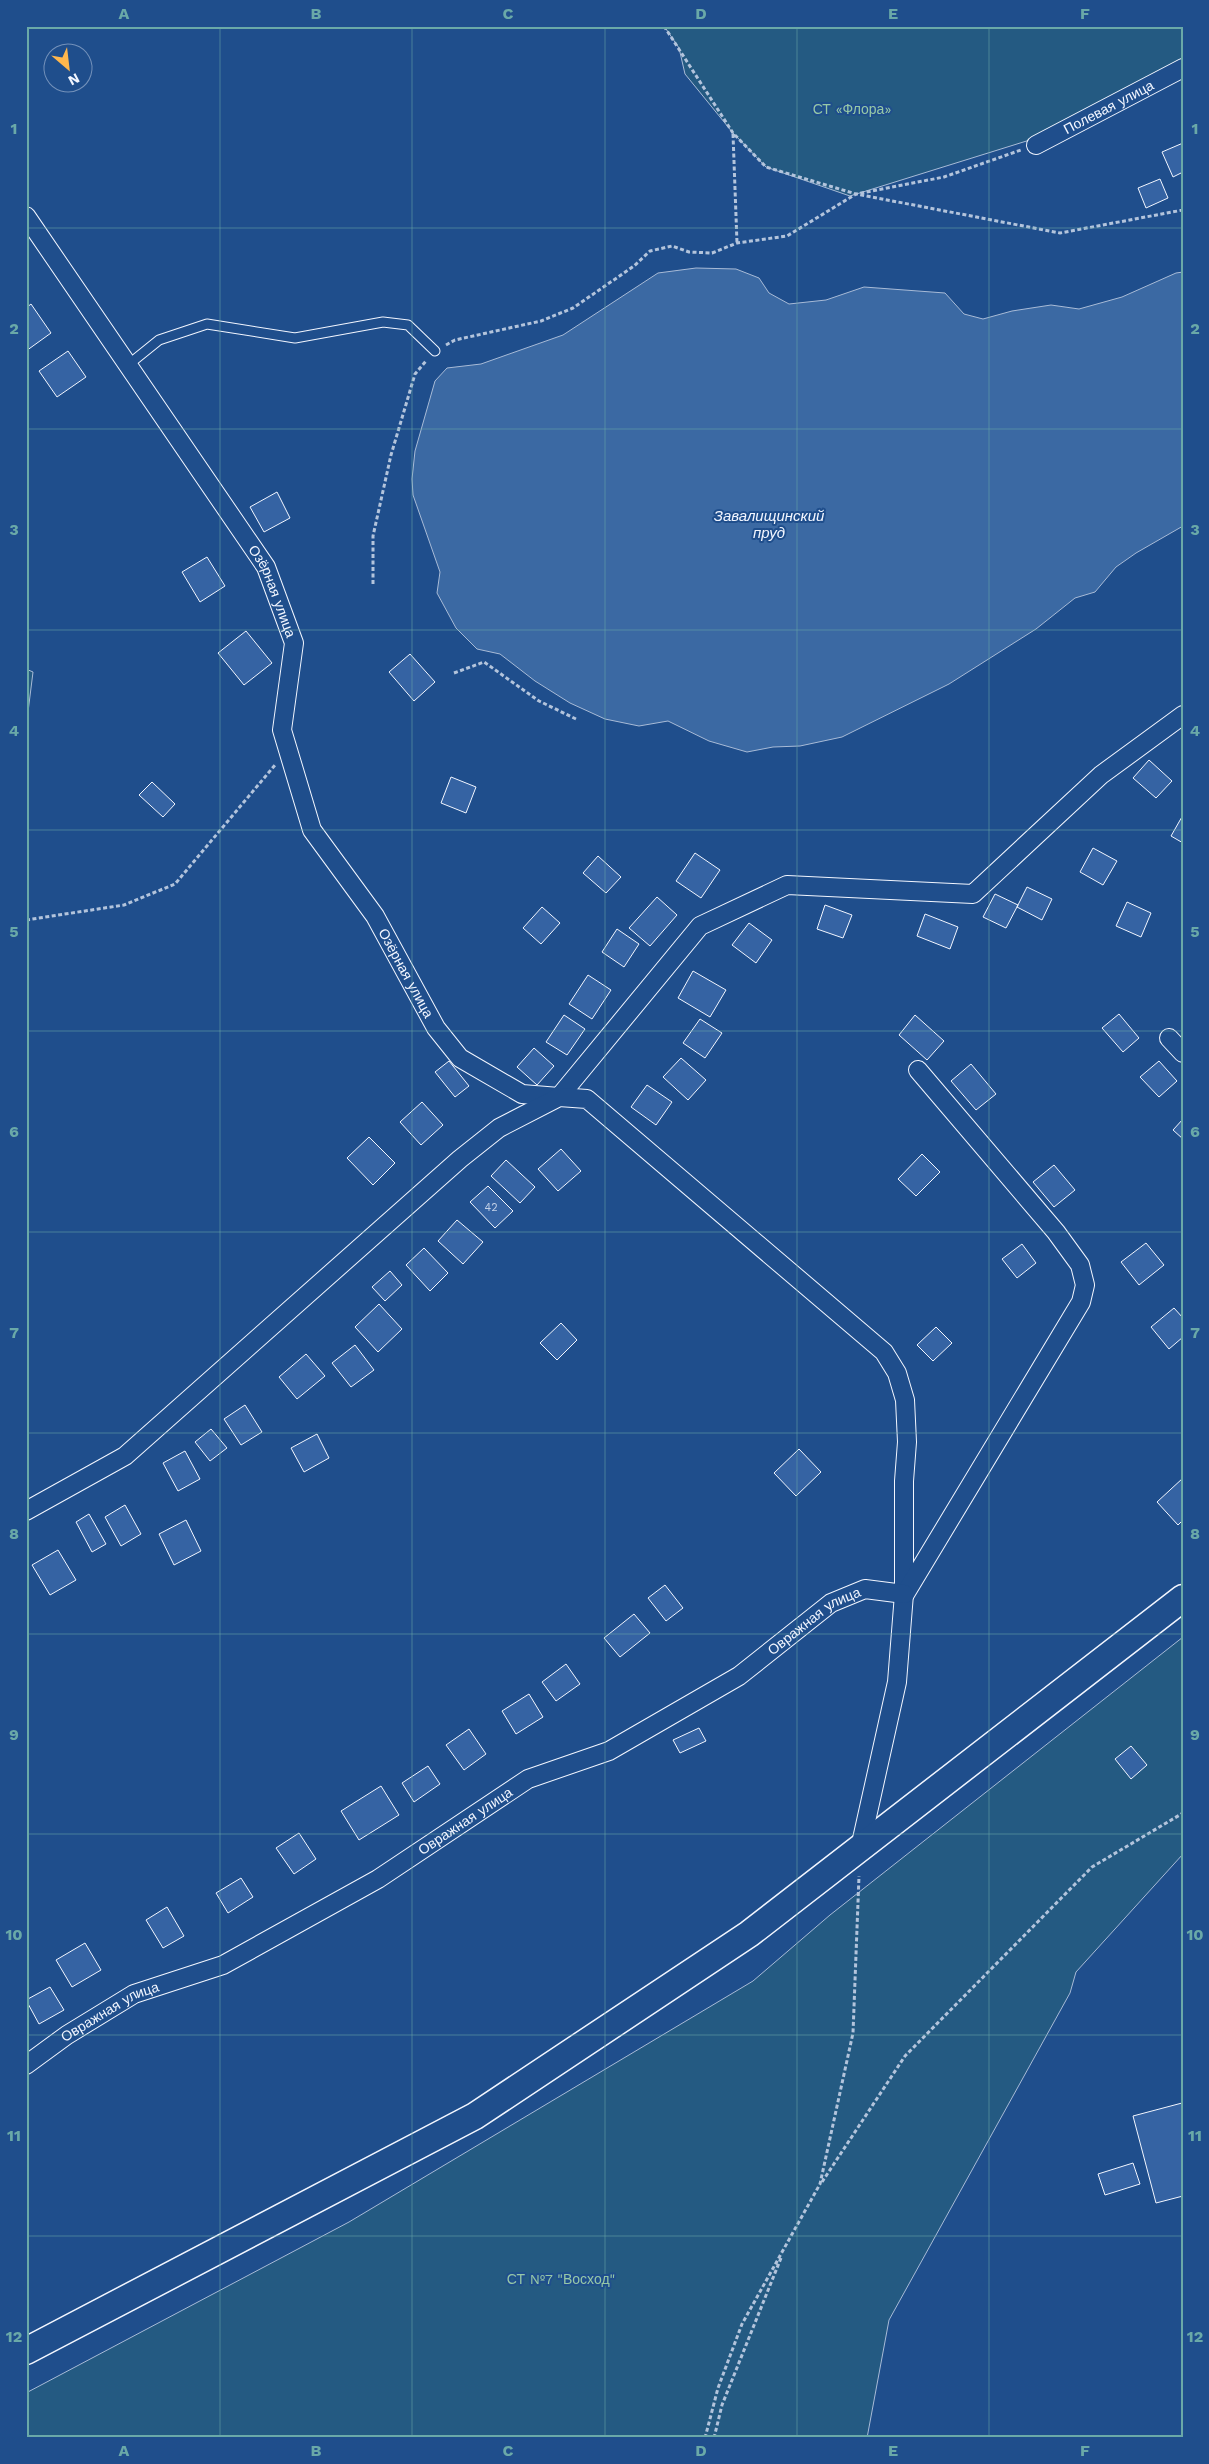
<svg xmlns="http://www.w3.org/2000/svg" width="1209" height="2464" viewBox="0 0 1209 2464" font-family="'Work Sans',sans-serif">
	<rect width="100%" height="100%" fill="#1f4e8c"/>
	<!-- green -->
	<path fill="#245a82" stroke="#a8bbd7" d="M 664,26 L 1183,26 L 1183,61 L 1033,139 L 850,196 L 766,167 L 733,133 L 685,74 L 679,48 Z
		M 26,669 L 33,672 L 26,728 Z
		M 1183,1637 L 1183,1854 L 1076,1972 L 1070,1993 L 889,2320 L 867,2438 L 26,2438 L 26,2393 L 349,2222 L 753,1981 L 830,1915 Z"/>
	<!-- water -->
	<path fill="#3b69a3" stroke="#a8bbd7" d="M 696,268 L 736,269 L 759,278 L 769,293 L 789,304 L 826,300 L 864,287 L 945,293 L 964,314 L 983,319 L 1012,311 L 1051,305 L 1079,309 L 1122,297 L 1176,273 L 1183,272 L 1183,526 L 1136,553 L 1116,567 L 1095,592 L 1075,598 L 1036,629 L 949,684 L 842,737 L 800,746 L 773,747 L 747,752 L 709,741 L 668,721 L 639,726 L 605,719 L 570,703 L 535,681 L 500,654 L 477,649 L 456,628 L 437,593 L 440,572 L 413,495 L 412,479 L 415,451 L 435,381 L 447,368 L 481,364 L 563,335 L 658,273 Z"/>
	<!-- building -->
	<path fill="#3563a3" stroke="#f2f6ff" d="M 1183,143 L 1183,172 L 1173,177 L 1162,152 Z
		M 1160,179 L 1168,198 L 1146,208 L 1138,188 Z
		M 31,304 L 51,333 L 26,351 L 26,308 Z
		M 68,351 L 86,377 L 57,397 L 39,371 Z
		M 277,492 L 290,518 L 264,532 L 250,507 Z
		M 207,557 L 225,586 L 200,602 L 182,572 Z
		M 246,631 L 272,663 L 244,685 L 218,653 Z
		M 410,654 L 435,682 L 414,701 L 389,672 Z
		M 1149,760 L 1172,781 L 1156,798 L 1133,778 Z
		M 451,777 L 476,787 L 466,813 L 441,803 Z
		M 152,782 L 175,804 L 163,817 L 139,795 Z
		M 1183,815 L 1183,843 L 1171,836 Z
		M 1093,848 L 1117,861 L 1103,885 L 1080,872 Z
		M 695,853 L 720,870 L 701,898 L 676,881 Z
		M 598,856 L 621,877 L 606,893 L 583,873 Z
		M 1027,887 L 1052,899 L 1042,920 L 1017,907 Z
		M 995,894 L 1018,905 L 1006,928 L 983,917 Z
		M 657,897 L 677,915 L 650,946 L 629,928 Z
		M 1127,902 L 1151,913 L 1141,937 L 1116,926 Z
		M 825,905 L 852,915 L 843,938 L 817,929 Z
		M 542,907 L 560,923 L 541,944 L 523,928 Z
		M 925,914 L 958,927 L 950,949 L 917,936 Z
		M 749,923 L 772,940 L 756,963 L 732,945 Z
		M 617,929 L 639,944 L 624,967 L 602,952 Z
		M 693,971 L 726,990 L 710,1017 L 678,998 Z
		M 588,975 L 611,990 L 592,1019 L 569,1004 Z
		M 1119,1014 L 1139,1038 L 1123,1052 L 1102,1028 Z
		M 564,1015 L 585,1029 L 567,1055 L 546,1042 Z
		M 915,1015 L 944,1041 L 927,1060 L 899,1035 Z
		M 700,1019 L 722,1033 L 705,1058 L 683,1043 Z
		M 534,1048 L 554,1066 L 537,1085 L 517,1067 Z
		M 681,1058 L 706,1080 L 688,1100 L 663,1077 Z
		M 449,1061 L 469,1086 L 455,1097 L 435,1072 Z
		M 1159,1061 L 1177,1081 L 1159,1097 L 1140,1077 Z
		M 971,1064 L 996,1094 L 976,1110 L 951,1081 Z
		M 647,1085 L 672,1102 L 656,1125 L 631,1107 Z
		M 422,1102 L 443,1125 L 421,1145 L 400,1122 Z
		M 1183,1119 L 1183,1139 L 1173,1130 Z
		M 369,1137 L 395,1163 L 373,1185 L 347,1158 Z
		M 561,1149 L 581,1171 L 558,1191 L 538,1169 Z
		M 922,1154 L 940,1172 L 916,1196 L 898,1179 Z
		M 506,1160 L 535,1187 L 520,1203 L 491,1176 Z
		M 1054,1165 L 1075,1190 L 1054,1207 L 1033,1182 Z
		M 488,1186 L 513,1211 L 495,1228 L 470,1202 Z
		M 457,1220 L 483,1242 L 463,1264 L 438,1241 Z
		M 1146,1243 L 1164,1265 L 1139,1285 L 1121,1262 Z
		M 1022,1244 L 1036,1263 L 1017,1278 L 1002,1259 Z
		M 424,1248 L 448,1273 L 430,1291 L 406,1265 Z
		M 390,1271 L 402,1285 L 385,1301 L 372,1287 Z
		M 379,1304 L 402,1329 L 378,1352 L 355,1327 Z
		M 1174,1308 L 1183,1318 L 1183,1337 L 1169,1349 L 1151,1327 Z
		M 561,1323 L 577,1340 L 557,1360 L 540,1343 Z
		M 936,1327 L 952,1343 L 933,1361 L 917,1345 Z
		M 355,1345 L 374,1370 L 351,1387 L 332,1363 Z
		M 306,1354 L 325,1376 L 297,1399 L 279,1377 Z
		M 245,1405 L 262,1432 L 241,1445 L 224,1419 Z
		M 211,1429 L 227,1448 L 210,1461 L 195,1442 Z
		M 317,1434 L 329,1458 L 304,1472 L 291,1448 Z
		M 799,1449 L 821,1472 L 796,1496 L 774,1473 Z
		M 185,1451 L 200,1479 L 178,1491 L 163,1463 Z
		M 1183,1478 L 1183,1520 L 1178,1525 L 1157,1502 Z
		M 125,1505 L 141,1534 L 121,1546 L 105,1517 Z
		M 89,1514 L 106,1544 L 92,1552 L 76,1522 Z
		M 186,1520 L 201,1551 L 174,1565 L 159,1534 Z
		M 58,1550 L 76,1580 L 50,1595 L 32,1565 Z
		M 665,1585 L 683,1608 L 666,1621 L 648,1598 Z
		M 634,1614 L 650,1633 L 620,1657 L 604,1638 Z
		M 566,1664 L 580,1684 L 556,1701 L 542,1682 Z
		M 529,1694 L 543,1717 L 516,1734 L 502,1711 Z
		M 699,1728 L 706,1741 L 680,1753 L 673,1740 Z
		M 469,1729 L 486,1754 L 464,1770 L 446,1745 Z
		M 1131,1746 L 1147,1765 L 1131,1779 L 1115,1759 Z
		M 428,1766 L 440,1784 L 414,1802 L 402,1783 Z
		M 381,1786 L 399,1815 L 359,1840 L 341,1811 Z
		M 299,1833 L 316,1859 L 294,1874 L 276,1848 Z
		M 241,1878 L 253,1897 L 228,1913 L 216,1893 Z
		M 167,1907 L 184,1936 L 163,1948 L 146,1920 Z
		M 85,1943 L 101,1970 L 72,1987 L 56,1960 Z
		M 50,1987 L 64,2010 L 39,2024 L 26,2000 Z
		M 1182,2103 L 1183,2196 L 1156,2203 L 1133,2116 Z
		M 1133,2163 L 1140,2184 L 1105,2195 L 1098,2174 Z"/>
	<g fill="none" stroke-linecap="round" stroke-linejoin="round">
		<!-- service casing -->
		<g stroke="#f2f6ff" stroke-width="11">
			<path id="service" d="M 128,365 L 159,340 L 207,324 L 295,338 L 383,322 L 408,325 L 435,351"/>
		</g>
		<!-- minor casing -->
		<g stroke="#f2f6ff" stroke-width="20">
			<g id="minor">
				<path id="s1" d="M 1036,145 L 1183,68"/>
				<path id="s2" d="M 26,216 L 266,567 L 294,643 L 282,730 L 312,830 L 375,916 L 436,1028 L 460,1058 L 522,1094 L 559,1097 L 700,926 L 787,885 L 973,894 L 1101,775 L 1183,715"/>
				<path d="M 1169,1038 L 1183,1053"/>
				<path d="M 26,1511 L 125,1456 L 460,1159 L 499,1128 L 559,1097 L 587,1099 L 884,1352 L 897,1373 L 905,1400 L 907,1442 L 904,1481 L 904,1594 L 897,1682 L 860,1848"/>
				<path d="M 905,1594 L 1081,1302 L 1085,1285 L 1080,1265 L 1056,1232 L 918,1070"/>
				<path id="s3" d="M 26,2065 L 67,2035 L 134,1994 L 223,1965 L 378,1879 L 528,1779 L 609,1751 L 739,1676 L 831,1603 L 865,1589 L 904,1594"/>
			</g>
		</g>
		<!-- primary casing -->
		<g stroke="#f2f6ff" stroke-width="29">
			<path id="primary" d="M 26,2351 L 475,2116 L 749,1934 L 1183,1598"/>
		</g>
		<!-- path -->
		<path stroke="#b3c4dc" stroke-width="3" stroke-dasharray="4 2.5" stroke-linecap="butt" d="M 664,26 L 733,133 L 766,167 L 856,194 L 944,177 L 1021,150
			M 733,134 L 737,243
			M 446,345 L 455,340 L 541,321 L 573,308 L 634,266 L 650,251 L 672,246 L 689,252 L 712,253 L 737,243 L 787,236 L 856,194 L 1060,233 L 1183,210
			M 373,584 L 373,536 L 391,455 L 415,374 L 426,361
			M 454,673 L 484,662 L 539,701 L 576,719
			M 26,920 L 124,905 L 175,884 L 275,765
			M 822,2182 L 905,2056 L 1092,1867 L 1183,1813
			M 705,2438 L 718,2388 L 742,2324 L 820,2184 L 853,2033 L 859,1876
			M 714,2438 L 722,2405 L 781,2258"/>
		<!-- service -->
		<use href="#service" stroke="#1f4e8c" stroke-width="9"/>
		<!-- minor -->
		<use href="#minor" stroke="#1f4e8c" stroke-width="18"/>
		<!-- primary -->
		<use href="#primary" stroke="#1f4e8c" stroke-width="26"/>
	</g>
	<!-- grid -->
	<path fill="none" stroke="#6aa9a8" stroke-width="1" stroke-opacity="0.55" d="M 220,26 L 220,2438M 412,26 L 412,2438M 605,26 L 605,2438M 797,26 L 797,2438M 989,26 L 989,2438M 26,228 L 1183,228M 26,429 L 1183,429M 26,630 L 1183,630M 26,830 L 1183,830M 26,1031 L 1183,1031M 26,1232 L 1183,1232M 26,1433 L 1183,1433M 26,1634 L 1183,1634M 26,1834 L 1183,1834M 26,2035 L 1183,2035M 26,2236 L 1183,2236"/>
	<g text-anchor="middle" stroke-width="4" stroke-linejoin="round" paint-order="stroke">
		<!-- number labels -->
		<g font-size="11" fill="#c3d1e8">
			<text x="491" y="1211">42</text>
		</g>
		<!-- street labels -->
		<g font-size="14" fill="#f2f6ff" stroke="#1f4e8c">
			<text dy="5" stroke="none"><textPath href="#s1" startOffset="82">Полевая улица</textPath></text>
			<text dy="5" stroke="none"><textPath href="#s2" startOffset="450">Озёрная улица</textPath></text>
			<text dy="5" stroke="none"><textPath href="#s2" startOffset="870">Озёрная улица</textPath></text>
			<text dy="5" stroke="none"><textPath href="#s3" startOffset="910">Овражная улица</textPath></text>
			<text dy="5" stroke="none"><textPath href="#s3" startOffset="505">Овражная улица</textPath></text>
			<text dy="5" stroke="none"><textPath href="#s3" startOffset="100">Овражная улица</textPath></text>
		</g>
		<!-- park labels -->
		<g font-size="14" fill="#97c8a6" stroke="#1f4e8c">
			<text x="852" y="114">СТ «Флора»</text>
			<text x="561" y="2284">СТ №7 "Восход"</text>
		</g>
		<!-- water labels -->
		<g font-size="15" font-style="italic" fill="#f2f6ff" stroke="#1f4e8c">
			<text x="769" y="521">Завалищинский<tspan x="769" dy="17">пруд</tspan></text>
		</g>
	</g>
	<!-- border -->
	<rect width="1209" height="2464" fill="none" stroke="#1f4e8c" stroke-width="55"/>
	<!-- north arrow -->
	<g transform="translate(68 68) rotate(152)"><circle r="24" fill="#1f4e8c" stroke="#7391ba"/>
	<path d="M0-4L9 19L0 12L-9 19Z" fill="#ffb74d"/>
	<text y="-8" font-size="14" font-weight="bold" text-anchor="middle" fill="#f2f6ff">N</text>
	</g>
	<rect x="28" y="28" width="1154" height="2408" fill="none" stroke="#6aa9a8" stroke-width="2"/>
	<g font-size="16" text-anchor="middle" font-weight="bold" fill="#6aa9a8">
		<text x="124" y="19">A</text>
		<text x="316" y="19">B</text>
		<text x="508" y="19">C</text>
		<text x="701" y="19">D</text>
		<text x="893" y="19">E</text>
		<text x="1085" y="19">F</text>
		<text x="14" y="134">1</text>
		<text x="1195" y="134">1</text>
		<text x="14" y="334">2</text>
		<text x="1195" y="334">2</text>
		<text x="14" y="535">3</text>
		<text x="1195" y="535">3</text>
		<text x="14" y="736">4</text>
		<text x="1195" y="736">4</text>
		<text x="14" y="937">5</text>
		<text x="1195" y="937">5</text>
		<text x="14" y="1137">6</text>
		<text x="1195" y="1137">6</text>
		<text x="14" y="1338">7</text>
		<text x="1195" y="1338">7</text>
		<text x="14" y="1539">8</text>
		<text x="1195" y="1539">8</text>
		<text x="14" y="1740">9</text>
		<text x="1195" y="1740">9</text>
		<text x="14" y="1940">10</text>
		<text x="1195" y="1940">10</text>
		<text x="14" y="2141">11</text>
		<text x="1195" y="2141">11</text>
		<text x="14" y="2342">12</text>
		<text x="1195" y="2342">12</text>
		<text x="124" y="2456">A</text>
		<text x="316" y="2456">B</text>
		<text x="508" y="2456">C</text>
		<text x="701" y="2456">D</text>
		<text x="893" y="2456">E</text>
		<text x="1085" y="2456">F</text>
	</g>
</svg>
